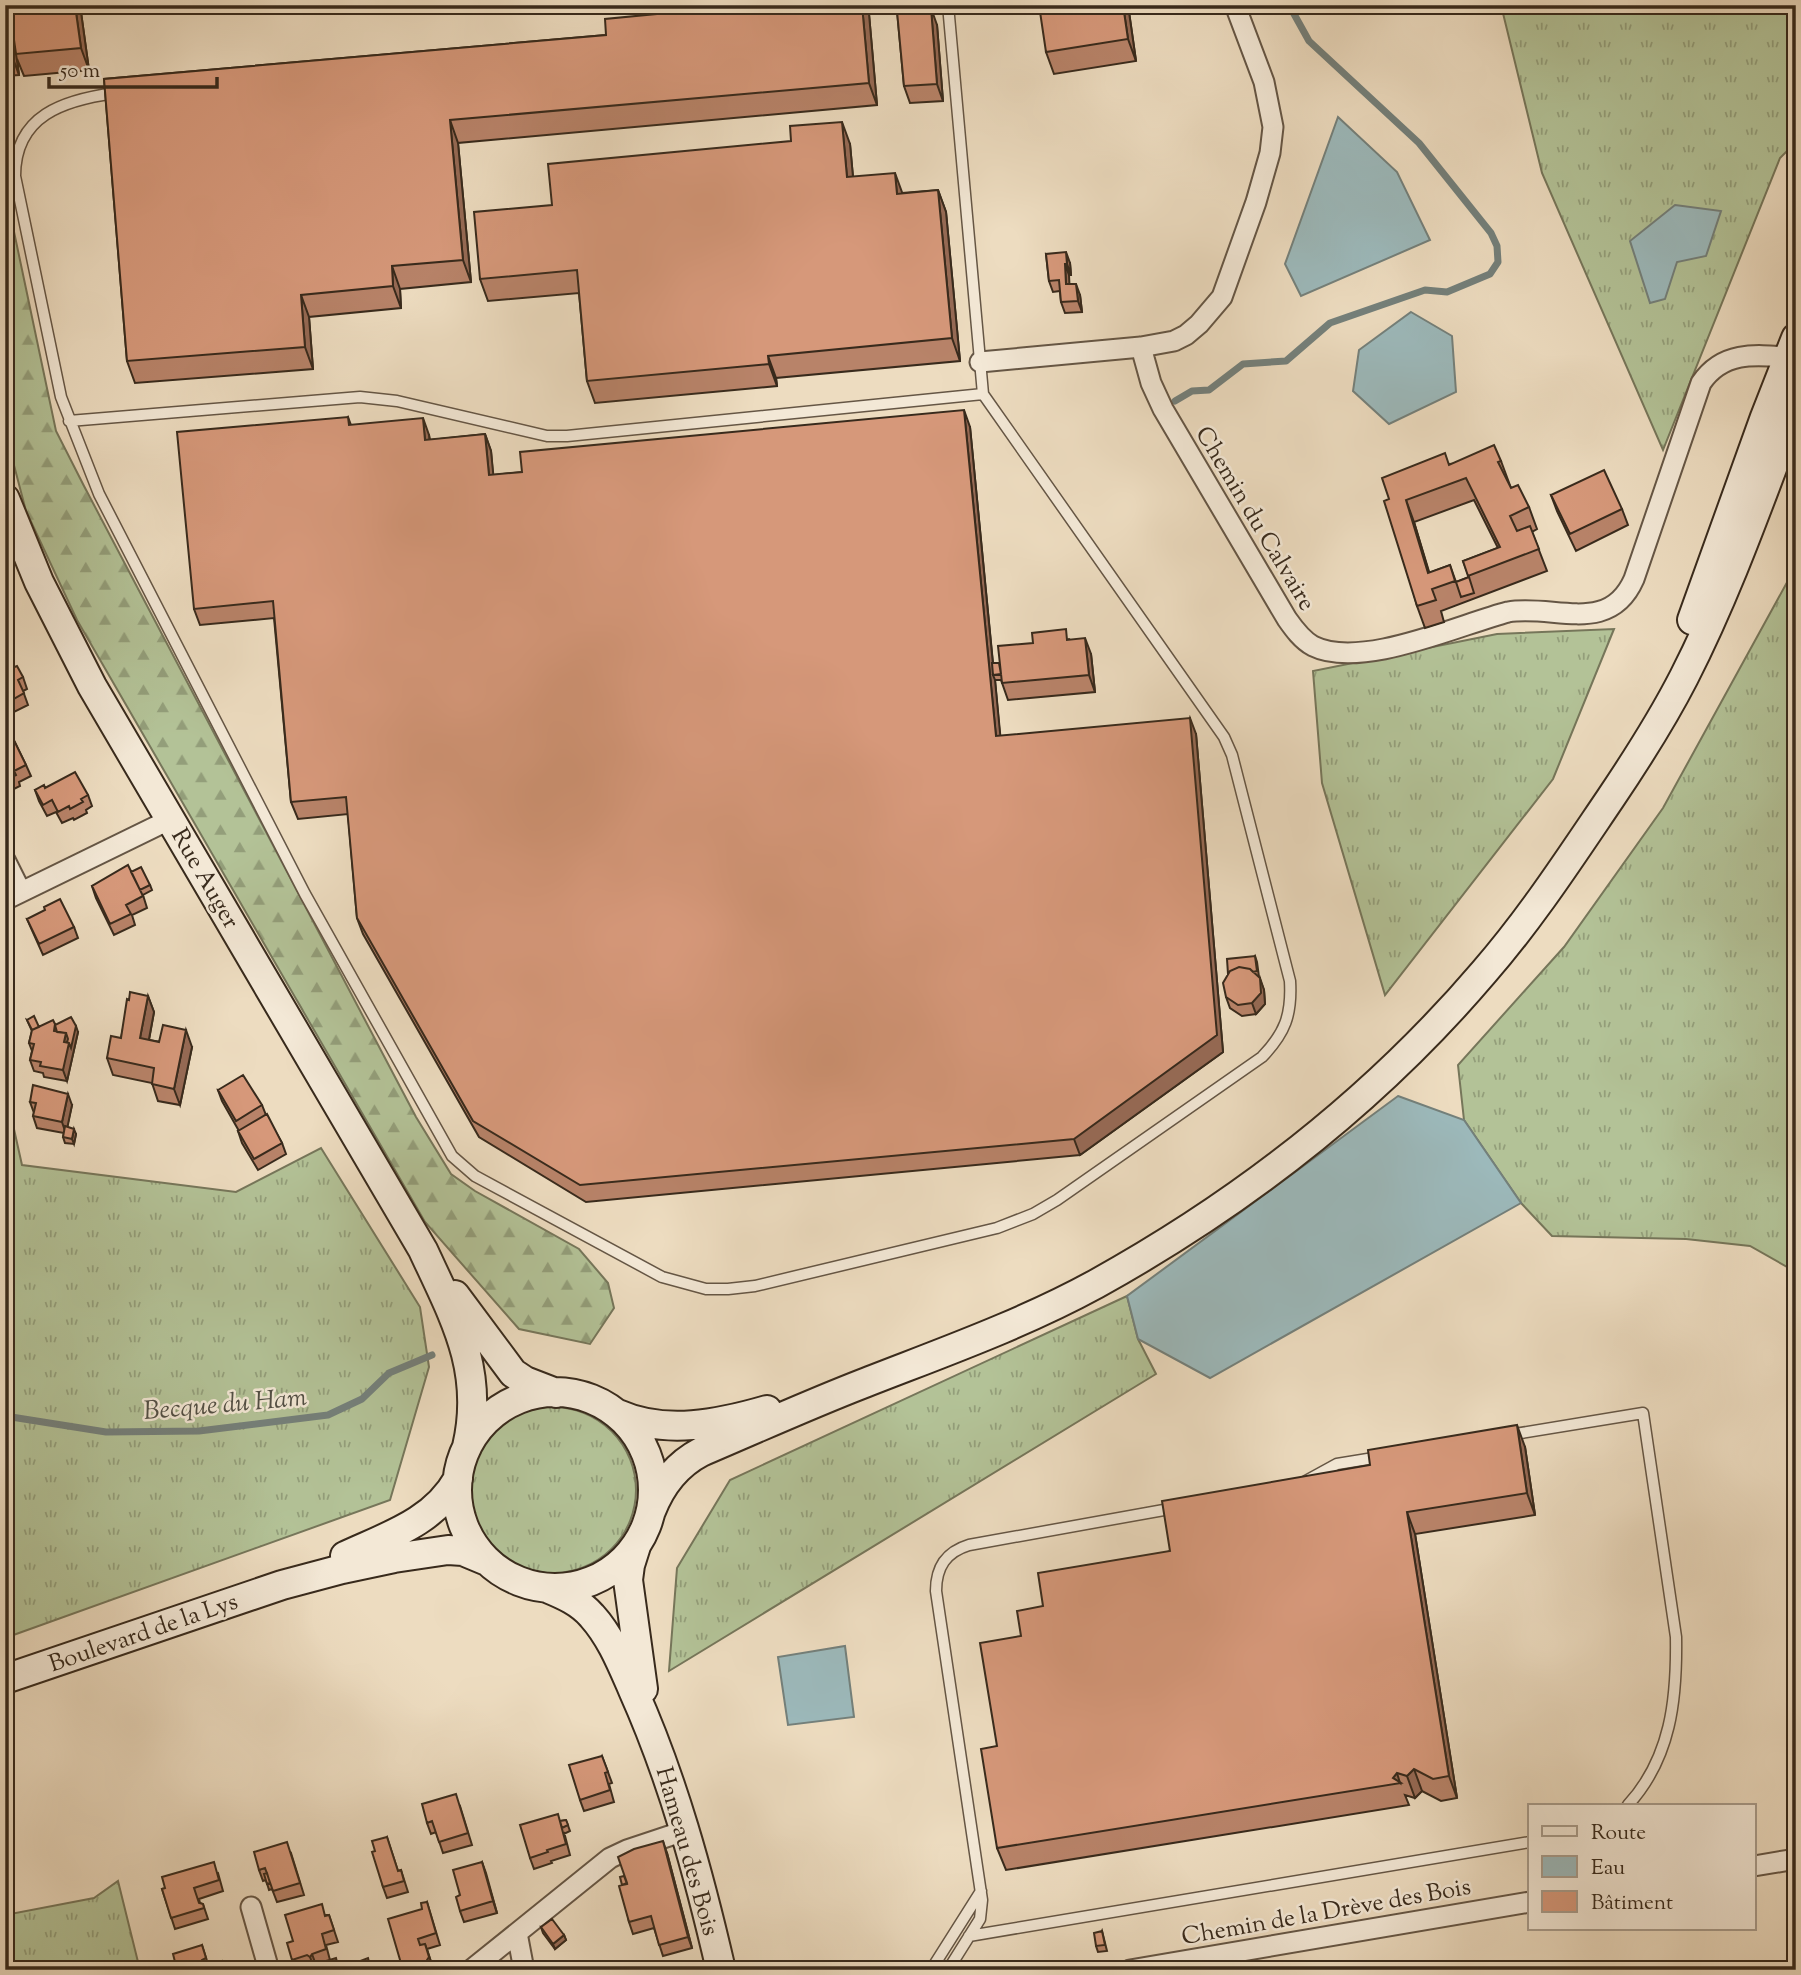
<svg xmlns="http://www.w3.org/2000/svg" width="1801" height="1975" viewBox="0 0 1801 1975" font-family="'Sorts Mill Goudy',serif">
	<defs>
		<pattern id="grass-tufts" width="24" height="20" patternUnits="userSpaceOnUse" patternTransform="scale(1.75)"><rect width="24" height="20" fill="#b3c297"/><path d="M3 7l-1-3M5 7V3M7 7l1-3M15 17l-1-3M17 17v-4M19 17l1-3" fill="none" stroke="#939e7a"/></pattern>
		<pattern id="forest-firs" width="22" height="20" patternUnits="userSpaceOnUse" patternTransform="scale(1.75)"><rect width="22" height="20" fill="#b3c297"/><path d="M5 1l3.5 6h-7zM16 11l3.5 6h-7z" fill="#939e7a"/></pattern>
	</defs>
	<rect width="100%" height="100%" fill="#eddcc0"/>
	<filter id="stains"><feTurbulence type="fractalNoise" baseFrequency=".00286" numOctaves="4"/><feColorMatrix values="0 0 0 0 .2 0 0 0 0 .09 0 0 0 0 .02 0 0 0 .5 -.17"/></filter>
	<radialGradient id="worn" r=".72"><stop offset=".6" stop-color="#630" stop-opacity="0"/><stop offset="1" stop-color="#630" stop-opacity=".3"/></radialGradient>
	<!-- grass -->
	<path fill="url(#grass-tufts)" stroke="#76765a" stroke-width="2" d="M 1501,5 L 1796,5 L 1796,142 L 1780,158 L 1663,450 L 1542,173 Z
		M 1796,566 L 1796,1272 L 1750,1246 L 1686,1239 L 1552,1236 L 1521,1203 L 1464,1120 L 1458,1065 L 1564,947 L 1663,808 Z
		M 1614,629 L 1553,779 L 1385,995 L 1322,783 L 1313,671 L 1497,634 Z
		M 5,1089 L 22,1165 L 236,1192 L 321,1148 L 420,1307 L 429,1367 L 390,1500 L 5,1638 Z
		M 1127,1296 L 1138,1339 L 1156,1374 L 669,1671 L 677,1568 L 730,1480 Z
		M470 1490a83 83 0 1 1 166 0a83 83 0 1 1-166 0Z
		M 118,1881 L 140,1970 L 5,1970 L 5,1915 L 94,1898 Z"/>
	<!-- forest -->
	<path fill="url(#forest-firs)" stroke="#76765a" stroke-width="2" d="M 5,189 L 56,431 L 84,486 L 416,1117 L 451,1174 L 475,1191 L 579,1249 L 608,1283 L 614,1308 L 590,1344 L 519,1329 L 425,1222 L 77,620 L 26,511 L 5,431 Z"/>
	<!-- water -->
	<path fill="#9cb9bb" stroke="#74807b" stroke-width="2" d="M 1338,117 L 1397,172 L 1430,240 L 1301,296 L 1285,264 Z
		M 1675,205 L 1721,211 L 1706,256 L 1677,262 L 1665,299 L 1650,303 L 1630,241 Z
		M 1411,312 L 1452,336 L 1456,392 L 1389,424 L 1353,391 L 1359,350 Z
		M 1398,1096 L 1464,1120 L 1521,1203 L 1210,1378 L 1138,1339 L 1127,1296 Z
		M 845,1646 L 854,1717 L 788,1725 L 778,1657 Z"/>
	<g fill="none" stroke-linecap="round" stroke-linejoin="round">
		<!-- stream -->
		<path stroke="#74807b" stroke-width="7" d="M 1175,401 L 1192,391 L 1209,390 L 1243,364 L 1286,361 L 1330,323 L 1425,290 L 1447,292 L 1490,274 L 1498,262 L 1497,246 L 1491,233 L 1419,143 L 1309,41 L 1289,5
			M 5,1416 L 106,1432 L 199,1431 L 328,1415 L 362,1399 L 389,1373 L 432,1355"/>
		<!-- lane casing -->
		<g stroke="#655645" stroke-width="13">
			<path id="lane" d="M 115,93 C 64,100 15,115 15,176 L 61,397 L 99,494 L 305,894 L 452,1156 L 475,1176 L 662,1277 L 706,1289 L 728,1289 L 755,1286 L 997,1228 L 1033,1214 L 1057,1200 L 1262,1057 C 1285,1033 1292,1015 1290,981 L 1232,755 L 1224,737 L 983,394
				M 69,421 L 360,397 L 397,401 L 547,436 L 567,436 L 983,394 L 948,5
				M 1509,1435 L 1643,1413 L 1676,1637 C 1677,1699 1671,1758 1628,1805
				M 1306,1481 L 1337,1464 L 1380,1457
				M 969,1936 L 1530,1842
				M 931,1970 L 981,1891
				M 948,1970 L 980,1919 L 982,1900 L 936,1591 C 936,1567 946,1552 969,1545 L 1175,1508"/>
		</g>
		<!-- street casing -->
		<g stroke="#655645" stroke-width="23">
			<path id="street" d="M 1141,347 L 1151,383 L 1163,409 L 1287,619 C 1294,629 1302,640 1313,646 C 1361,670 1458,625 1508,612 C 1554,604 1609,636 1634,579 L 1701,383 C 1724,349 1759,355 1796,358
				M 980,362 L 1141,347 L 1174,341 L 1186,335 L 1199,324 L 1222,297 L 1256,202 L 1270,153 L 1273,127 L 1264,82 L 1235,5
				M 5,860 L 21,892
				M 5,900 L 171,819
				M 1754,1866 L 1796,1859
				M 251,1907 L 269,1970
				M 517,1933 L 524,1970
				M 471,1970 L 610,1858 L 627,1850 L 684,1831
				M 1130,1970 L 1530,1902"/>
		</g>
		<!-- secondary casing -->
		<g stroke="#382a1c" stroke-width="32">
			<path id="secondary" d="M 5,499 L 39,582 L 92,686 L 423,1250 C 454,1317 485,1370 467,1447
				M 1692,620 L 1765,417 L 1796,338
				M 455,1295 L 513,1373 L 525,1381 L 556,1393
				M457 1490a98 98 0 1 1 196 0a98 98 0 1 1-196 0Z
				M 618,1414 C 665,1435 719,1424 767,1410
				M 651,1511 C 661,1485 676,1465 701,1452 C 755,1429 808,1405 862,1384 C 941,1353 1021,1325 1096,1284 C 1242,1203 1375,1100 1484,972 C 1531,918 1570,858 1610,799 C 1637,759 1662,720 1684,677 C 1729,589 1761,496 1796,405
				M 636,1546 L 630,1565 L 628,1580 L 643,1689
				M 345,1556 C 388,1536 434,1522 458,1479
				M 547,1588 C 564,1595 580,1602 592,1616 C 611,1637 622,1665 633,1690 C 673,1779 699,1875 721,1970
				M 5,1679 L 282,1585 L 342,1569 L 394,1558 L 448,1550 L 463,1551 L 487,1561"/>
		</g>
		<!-- lane -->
		<use href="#lane" stroke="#f3e8d6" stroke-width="10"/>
		<!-- street -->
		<use href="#street" stroke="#f3e8d6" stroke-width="19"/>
		<!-- secondary -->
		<use href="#secondary" stroke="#f3e8d6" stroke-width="28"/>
	</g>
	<!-- wall -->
	<path fill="#b88369" stroke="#382a1c" stroke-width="2" fill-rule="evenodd" d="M 80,5 L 89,70 L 24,76 L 17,59 L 19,75 L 5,76 L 5,10 L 12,27 Z
		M 677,5 L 907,5 L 907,10 L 937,25 L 943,101 L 910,103 L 904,86 L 897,11 L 869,14 L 877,105 L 458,143 L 471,282 L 400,289 L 401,308 L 309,317 L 313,369 L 135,383 L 127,361 L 104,79 L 606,35 L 677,12 Z
		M 1128,5 L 1136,61 L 1054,74 L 1046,52 Z
		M 850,144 L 853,177 L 902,193 L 938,190 L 946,212 L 960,361 L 776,378 L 777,386 L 595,403 L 587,381 L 579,293 L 488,301 L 480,279 L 552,205 Z
		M 1046,254 L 1070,263 L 1071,275 L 1069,275 L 1069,284 L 1080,295 L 1082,312 L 1065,313 L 1061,302 L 1060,291 L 1053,292 L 1049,281 Z
		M 348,417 L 351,425 L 429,435 L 430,440 L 485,434 L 491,451 L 493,475 L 970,427 L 993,663 L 999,663 L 1069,639 L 1091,654 L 1095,692 L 1008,700 L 1001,680 L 995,680 L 1000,736 L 1196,734 L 1223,1052 L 1080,1155 L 586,1202 L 479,1137 L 363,934 L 357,918 L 348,814 L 298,819 L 291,802 L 274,618 L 200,625 L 194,609 Z
		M 1501,461 L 1511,488 L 1529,507 L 1537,529 L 1532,532 L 1547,571 L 1441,611 L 1444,622 L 1425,628 L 1417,606 L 1389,499 L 1449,464 ZM 1474,500 L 1498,548 L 1463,561 L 1469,577 L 1456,582 L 1450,565 L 1429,573 L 1414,522 Z
		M 1551,495 L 1622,509 L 1628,525 L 1576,551 L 1557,511 Z
		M 5,662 L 23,677 L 27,689 L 23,691 L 28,705 L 14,712 L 11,706 L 5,709 Z
		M 5,722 L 26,765 L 31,776 L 19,782 L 20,786 L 10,791 L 5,782 Z
		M 45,788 L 88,795 L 92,806 L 86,810 L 87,813 L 74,820 L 73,818 L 62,823 L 56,812 L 47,816 L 39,801 L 35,790 Z
		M 131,872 L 150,885 L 152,890 L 143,895 L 147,908 L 132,915 L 135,925 L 114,935 L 96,898 L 92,886 Z
		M 27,919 L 74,927 L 78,938 L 43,955 Z
		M 1255,956 L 1257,962 L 1259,977 L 1264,990 L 1265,1004 L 1256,1014 L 1242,1016 L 1230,1008 L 1226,997 Z
		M 5,957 L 12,974 L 5,977 Z
		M 148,996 L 154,1012 L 149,1040 L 192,1047 L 180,1105 L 158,1101 L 152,1083 L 113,1075 L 107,1058 L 121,1038 L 129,1000 Z
		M 27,1020 L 39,1027 L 55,1025 L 78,1032 L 67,1081 L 44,1077 L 43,1073 L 34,1071 L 30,1060 L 32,1051 L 29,1043 L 32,1031 Z
		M 218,1090 L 262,1105 L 266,1115 L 282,1143 L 286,1154 L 258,1170 L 242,1143 L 238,1131 L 239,1131 L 222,1101 Z
		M 30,1102 L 72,1105 L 67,1127 L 76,1134 L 74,1144 L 65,1143 L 63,1137 L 64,1133 L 37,1128 L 33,1116 L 34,1113 Z
		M 1525,1447 L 1535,1515 L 1415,1534 L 1457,1798 L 1441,1801 L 1422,1791 L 1415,1798 L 1405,1795 L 1409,1805 L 1006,1870 L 997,1848 L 997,1746 L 1021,1636 L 1043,1606 L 1170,1551 Z
		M 602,1756 L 612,1783 L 609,1784 L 614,1802 L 584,1811 L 580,1800 Z
		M 460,1806 L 472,1845 L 443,1853 L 436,1832 L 431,1834 L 427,1823 Z
		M 566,1820 L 570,1831 L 564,1834 L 564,1832 L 570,1855 L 551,1861 L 552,1863 L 534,1869 L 530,1858 L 560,1821 Z
		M 387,1837 L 398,1871 L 401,1870 L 408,1892 L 387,1898 L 383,1887 L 375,1851 Z
		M 291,1853 L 304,1895 L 277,1902 L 272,1889 L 269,1890 L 266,1880 L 263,1881 L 259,1870 Z
		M 667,1853 L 692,1948 L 663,1956 L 654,1928 L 633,1934 L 629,1922 L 622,1885 L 624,1876 Z
		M 482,1862 L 497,1913 L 464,1922 L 460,1911 L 460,1895 Z
		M 218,1873 L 223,1891 L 199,1899 L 200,1903 L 203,1904 L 208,1919 L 175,1929 L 162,1889 Z
		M 427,1902 L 440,1945 L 427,1949 L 433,1968 L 432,1970 L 403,1970 L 422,1909 Z
		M 326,1915 L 329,1915 L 338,1942 L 326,1945 L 330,1960 L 325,1968 L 323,1962 L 316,1965 L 314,1968 L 311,1967 L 300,1970 L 295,1970 L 292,1960 L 293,1941 Z
		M 541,1927 L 564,1935 L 566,1940 L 555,1949 L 543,1933 Z
		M 1102,1931 L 1107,1951 L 1098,1952 L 1096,1946 Z
		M 202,1945 L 208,1964 L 177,1970 Z"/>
	<!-- shaded-wall -->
	<path fill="#966a55" stroke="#382a1c" stroke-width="2" d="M 75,5 L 80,5 L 89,70 L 81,48 Z
		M 862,5 L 866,5 L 869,14 L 877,105 L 869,83 Z
		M 1123,5 L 1128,5 L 1136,61 L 1128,39 Z
		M 931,8 L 937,25 L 943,101 L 937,84 Z
		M 6,10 L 14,32 L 16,54 L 19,75 L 11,53 Z
		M 450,120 L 458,143 L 471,282 L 463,260 Z
		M 842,122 L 850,144 L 855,199 L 847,177 Z
		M 895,173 L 903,195 L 897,194 Z
		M 938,190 L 946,212 L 960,361 L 952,338 Z
		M 1066,252 L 1070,263 L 1071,275 L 1067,264 Z
		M 1065,264 L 1069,275 L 1070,296 L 1066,284 Z
		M 392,266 L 400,289 L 401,308 L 393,286 Z
		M 1076,284 L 1080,295 L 1082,312 L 1078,301 Z
		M 301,295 L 309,317 L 313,369 L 305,347 Z
		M 768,356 L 776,378 L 777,386 L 769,364 Z
		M 964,410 L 970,427 L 994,675 L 993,675 L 995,680 L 1002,753 L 996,736 Z
		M 423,418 L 429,435 L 431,457 L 425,440 Z
		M 485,434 L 491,451 L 495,492 L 489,475 Z
		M 1406,500 L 1414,522 L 1434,588 L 1428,573 Z
		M 1085,638 L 1091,654 L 1095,692 L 1089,675 Z
		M 1190,718 L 1196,734 L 1223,1052 L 1080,1155 L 1074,1139 Z
		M 1260,978 L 1264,990 L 1265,1004 L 1256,1014 L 1252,1003 Z
		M 148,996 L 154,1012 L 146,1055 L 140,1038 Z
		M 76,1026 L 78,1032 L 67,1081 L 63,1070 L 64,1042 L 66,1033 Z
		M 186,1030 L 192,1047 L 180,1105 L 174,1089 Z
		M 68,1094 L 72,1105 L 66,1134 L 62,1122 Z
		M 74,1129 L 76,1134 L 74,1144 L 72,1139 Z
		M 1517,1425 L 1525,1447 L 1535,1515 L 1527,1493 Z
		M 1407,1512 L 1415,1534 L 1457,1798 L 1449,1776 Z
		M 1414,1769 L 1422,1791 L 1415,1798 L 1407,1776 Z
		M 1397,1773 L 1400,1783 L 1393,1778 Z
		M 663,1841 L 667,1853 L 692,1948 L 688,1937 Z
		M 482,1862 L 486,1873 L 497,1913 L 493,1901 Z
		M 564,1935 L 566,1940 L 555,1949 L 553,1944 Z
		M 425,1944 L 433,1968 L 432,1970 L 428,1970 L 425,1963 Z
		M 312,1954 L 316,1965 L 314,1968 L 310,1957 Z"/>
	<!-- building -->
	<path fill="#d6987a" stroke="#382a1c" stroke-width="2" d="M 9,5 L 75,5 L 81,48 L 16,54 Z
		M 677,5 L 862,5 L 869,83 L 450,120 L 463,260 L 392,266 L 393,286 L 301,295 L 305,347 L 127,361 L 104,79 L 606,35 L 605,19 L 677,12 Z
		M 1039,5 L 1123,5 L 1128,39 L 1046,52 Z
		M 931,8 L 937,84 L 904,86 L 897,11 Z
		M 5,10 L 11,53 L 5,53 Z
		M 842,122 L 847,177 L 895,173 L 897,194 L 938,190 L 952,338 L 768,356 L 769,364 L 587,381 L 577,270 L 480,279 L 474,212 L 552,205 L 548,164 L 791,141 L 790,126 Z
		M 1066,252 L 1067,264 L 1065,264 L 1066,284 L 1076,284 L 1078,301 L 1061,302 L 1059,280 L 1049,281 L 1046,254 Z
		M 964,410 L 996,736 L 1190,718 L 1217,1035 L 1074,1139 L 580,1185 L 473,1121 L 357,918 L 346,797 L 291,802 L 273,601 L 194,609 L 177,432 L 348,417 L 349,425 L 423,418 L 425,440 L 485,434 L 489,475 L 522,472 L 520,452 Z
		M 1494,445 L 1501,461 L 1498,462 L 1511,488 L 1518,485 L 1529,507 L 1510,516 L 1517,531 L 1530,526 L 1539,549 L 1468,576 L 1463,561 L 1500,547 L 1466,478 L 1406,500 L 1428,573 L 1450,565 L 1455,581 L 1432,589 L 1436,600 L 1417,606 L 1384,501 L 1389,499 L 1382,478 L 1445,453 L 1449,465 Z
		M 1604,470 L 1622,509 L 1570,534 L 1551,495 Z
		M 1469,577 L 1474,593 L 1461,597 L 1456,582 Z
		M 1066,629 L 1067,640 L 1085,638 L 1089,675 L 1002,683 L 998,646 L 1033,643 L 1032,633 Z
		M 8,660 L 12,668 L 17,666 L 23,677 L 18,680 L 24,693 L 10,701 L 7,695 L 5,696 L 5,662 Z
		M 992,663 L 999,663 L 1001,674 L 993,675 Z
		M 5,722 L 26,765 L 14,771 L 16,775 L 6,780 Z
		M 75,772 L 88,795 L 81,799 L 83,802 L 70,809 L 69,806 L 58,812 L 52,800 L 43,805 L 35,790 L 44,785 L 45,788 Z
		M 128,865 L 143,896 L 126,905 L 131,914 L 110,924 L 92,886 Z
		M 141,867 L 150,885 L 140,890 L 131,872 Z
		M 60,899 L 74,927 L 39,944 L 27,919 L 45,910 L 44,907 Z
		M 1255,956 L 1257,971 L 1253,972 L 1250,969 L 1239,967 L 1230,971 L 1228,974 L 1227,959 Z
		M 1239,967 L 1250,969 L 1260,978 L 1261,993 L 1252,1003 L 1238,1005 L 1226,997 L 1223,983 L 1230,971 Z
		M 130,992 L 148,996 L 140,1038 L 159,1042 L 163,1025 L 186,1030 L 174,1089 L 152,1084 L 154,1068 L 107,1058 L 111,1036 L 121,1038 L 127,999 L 129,1000 Z
		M 34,1016 L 39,1027 L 32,1030 L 27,1020 Z
		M 71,1017 L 76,1026 L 71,1048 L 69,1043 L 67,1042 L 68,1039 L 66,1033 L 57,1032 L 55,1025 Z
		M 53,1020 L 55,1024 L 54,1031 L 66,1033 L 64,1042 L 69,1043 L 63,1070 L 40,1066 L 41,1062 L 30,1060 L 34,1044 L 29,1043 L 32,1030 Z
		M 243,1075 L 262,1105 L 236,1121 L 218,1090 Z
		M 33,1085 L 68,1094 L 62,1122 L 33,1116 L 36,1103 L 30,1102 Z
		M 267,1114 L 282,1143 L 254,1159 L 238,1131 Z
		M 65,1126 L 74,1129 L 72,1139 L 63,1137 Z
		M 1517,1425 L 1527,1493 L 1407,1512 L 1449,1776 L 1433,1779 L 1414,1769 L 1407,1776 L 1397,1773 L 1393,1778 L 1401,1783 L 997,1848 L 981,1749 L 997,1746 L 980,1643 L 1021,1636 L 1017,1611 L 1043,1606 L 1038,1573 L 1170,1551 L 1162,1501 L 1370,1465 L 1368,1450 Z
		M 602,1756 L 608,1772 L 605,1773 L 610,1790 L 580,1800 L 569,1765 Z
		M 456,1794 L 468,1833 L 439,1842 L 432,1821 L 427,1823 L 422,1804 Z
		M 558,1814 L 566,1844 L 547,1850 L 548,1852 L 530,1858 L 520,1825 Z
		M 566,1820 L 568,1825 L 562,1828 L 560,1821 Z
		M 387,1837 L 398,1871 L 401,1870 L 404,1881 L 383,1887 L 372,1852 L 375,1851 L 372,1841 Z
		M 663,1841 L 688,1937 L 659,1945 L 651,1916 L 629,1922 L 619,1886 L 627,1883 L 618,1857 L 634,1849 Z
		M 287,1842 L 300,1883 L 273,1891 L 265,1868 L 259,1870 L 254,1852 Z
		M 214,1862 L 219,1880 L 194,1888 L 199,1903 L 203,1904 L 204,1908 L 171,1918 L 162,1889 L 165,1888 L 162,1877 Z
		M 482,1862 L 493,1901 L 460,1911 L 456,1897 L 460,1895 L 453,1870 Z
		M 267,1873 L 270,1883 L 267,1884 L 264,1874 Z
		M 624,1876 L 627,1884 L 622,1885 L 620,1877 Z
		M 427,1902 L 436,1933 L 418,1939 L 420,1945 L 425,1944 L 429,1957 L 425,1963 L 403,1970 L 388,1919 L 422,1909 L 421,1903 Z
		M 322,1904 L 325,1916 L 329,1915 L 334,1930 L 322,1934 L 326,1949 L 312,1954 L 310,1957 L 307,1955 L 292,1960 L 287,1943 L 293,1941 L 285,1915 Z
		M 552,1919 L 564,1935 L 553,1944 L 541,1927 Z
		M 1102,1931 L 1105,1945 L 1096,1946 L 1094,1933 Z
		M 202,1945 L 206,1958 L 202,1960 L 204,1966 L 222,1961 L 224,1970 L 177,1970 L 173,1954 Z
		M 336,1958 L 339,1970 L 326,1970 L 323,1962 Z
		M 368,1958 L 371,1970 L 363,1970 L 360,1961 Z"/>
	<g text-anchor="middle" stroke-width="5" stroke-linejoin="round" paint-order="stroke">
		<!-- street labels -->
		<g font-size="24" fill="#382a1c" stroke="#f3e8d6">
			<text transform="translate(1256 518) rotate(59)" y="8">Chemin du Calvaire</text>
			<text transform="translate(206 878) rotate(60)" y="8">Rue Auger</text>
			<text transform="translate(143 1632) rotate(-19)" y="8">Boulevard de la Lys</text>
			<text transform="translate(688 1851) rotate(74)" y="8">Hameau des Bois</text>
			<text transform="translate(1326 1911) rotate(-10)" y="8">Chemin de la Drève des Bois</text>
		</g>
		<!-- water labels -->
		<g font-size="26" font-style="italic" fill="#514e44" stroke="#f3e8d6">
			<text transform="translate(225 1403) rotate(-5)" y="9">Becque du Ham</text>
		</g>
	</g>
	<!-- margin -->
	<rect width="1801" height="1975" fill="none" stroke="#eddcc0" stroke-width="28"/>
	<rect x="7" y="7" width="1787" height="1961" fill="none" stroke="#382a1c" stroke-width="3.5"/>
	<rect x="14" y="14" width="1773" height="1947" fill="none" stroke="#382a1c" stroke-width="2"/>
	<!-- legend -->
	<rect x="1528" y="1804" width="228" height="126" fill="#f3e8d6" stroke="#a89c8c" stroke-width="2"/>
	<rect x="1542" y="1826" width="35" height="10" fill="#f3e8d6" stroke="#a89c8c" stroke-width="2"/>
	<text x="1591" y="1839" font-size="21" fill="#382a1c">Route</text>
	<rect x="1542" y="1856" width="35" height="21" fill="#9cb9bb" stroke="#a89c8c" stroke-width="2"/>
	<text x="1591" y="1874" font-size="21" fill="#382a1c">Eau</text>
	<rect x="1542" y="1891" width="35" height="21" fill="#d6987a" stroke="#a89c8c" stroke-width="2"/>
	<text x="1591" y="1909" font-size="21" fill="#382a1c">Bâtiment</text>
	<!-- scale -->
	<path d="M49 77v10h168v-10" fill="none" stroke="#382a1c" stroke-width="3.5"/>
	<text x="60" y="77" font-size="21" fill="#382a1c" stroke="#f3e8d6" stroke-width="5" paint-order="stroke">50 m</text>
	<rect width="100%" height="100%" filter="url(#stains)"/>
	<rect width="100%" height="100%" fill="url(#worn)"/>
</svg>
